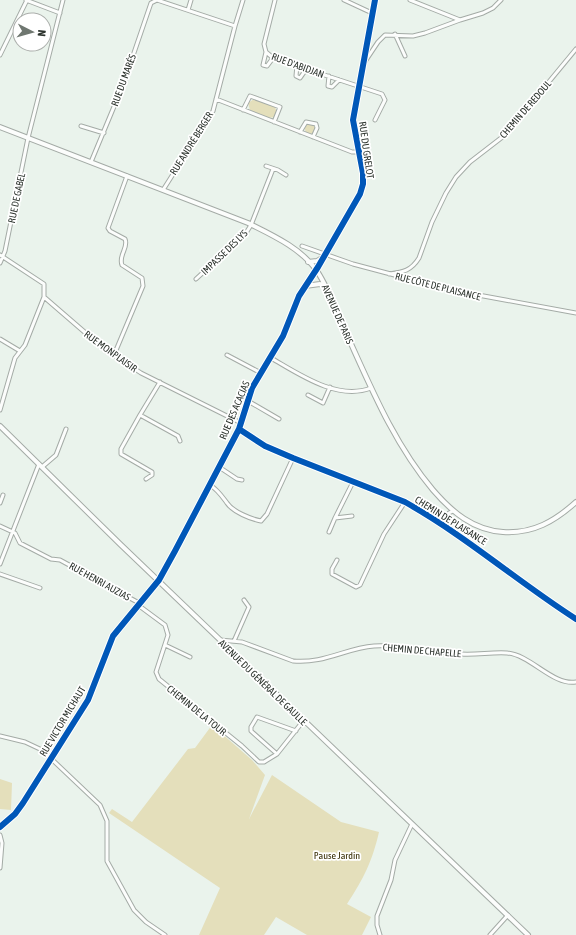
<svg xmlns="http://www.w3.org/2000/svg" width="576" height="935" viewBox="0 0 576 935" font-family="'Asap Condensed',sans-serif">
	<rect width="100%" height="100%" fill="#eaf3ec"/>
	<!-- green -->
	<path fill="#e4dfbb" d="M 254,99 L 275,107 L 277,113 L 275,117 L 269,118 L 250,110 L 248,103 Z
		M305 129a5 5 0 1 1 10 0a5 5 0 1 1-10 0Z
		M 212,725 L 252,760 L 265,775 L 249,819 L 272,775 L 341,822 L 379,832 C 372,862 364,878 347,904 L 371,917 L 362,935 L 307,935 L 276,917 L 264,935 L 199,935 L 220,888 L 109,813 L 112,809 L 132,822 L 188,749 L 195,748 Z
		M 0,779 L 12,783 L 11,810 L 0,809 Z"/>
	<g fill="none" stroke-linecap="round" stroke-linejoin="round">
		<!-- street casing -->
		<g stroke="#a4aba6" stroke-width="5">
			<path id="street" d="M 26,0 L 60,13
				M 157,0 L 235,26 L 243,0
				M 275,0 L 264,44 L 266,52 L 273,58 L 382,94 L 385,100 L 375,120
				M 344,0 L 372,13
				M 410,0 L 460,20
				M 188,10 L 191,0
				M 395,34 L 405,56
				M 266,52 L 263,65 L 267,66 L 273,58
				M 0,55 L 27,0
				M 364,63 L 378,42 L 385,35 L 413,36 L 425,33 L 460,20 L 483,13 L 493,8 L 501,0
				M 297,65 L 296,76 L 300,78 L 307,68
				M 329,76 L 328,86 L 332,87 L 339,80
				M 216,99 L 352,152 L 358,152
				M 243,110 L 250,96 L 280,107 L 274,122
				M 81,126 L 104,133
				M 300,132 L 306,122 L 316,124 L 317,128 L 313,137
				M 91,162 L 123,85 L 151,3 L 157,0
				M 266,166 L 278,170 L 286,175
				M 163,190 L 213,111 L 235,26
				M 302,246 L 353,264 L 451,290 L 576,313
				M 0,255 L 44,284 L 44,297 L 103,348 L 141,373 L 241,423
				M 0,263 L 5,251 L 28,138 L 63,0
				M 389,274 C 403,272 411,271 419,258 L 432,222 L 446,193 L 456,177 L 470,162 L 505,135 L 576,49
				M 196,279 L 246,233 L 251,225 L 273,169
				M 0,339 L 20,351
				M 114,355 L 143,286 L 142,278 L 122,265 C 118,255 129,248 125,239 L 110,231 L 108,228 L 127,176
				M 227,355 L 261,373
				M 271,358 C 299,374 337,401 371,388
				M 160,382 L 140,415 L 178,436 L 180,441
				M 308,395 L 323,403 L 330,387
				M 248,401 L 279,419
				M 0,410 L 15,358 L 25,345 L 44,297
				M 140,415 L 121,449 L 121,454 L 152,472 L 152,475 L 146,479
				M 239,429 L 265,446 L 293,458 L 405,502 C 466,536 518,582 576,619
				M 42,467 L 56,455 L 66,429
				M 219,467 L 237,479 L 242,480
				M 210,485 C 218,490 221,495 227,503 C 233,512 251,519 261,521 L 267,514 L 293,458
				M 0,503 L 3,495
				M 352,516 L 335,518 L 353,482
				M 0,526 L 15,533 L 20,543 L 51,559 L 60,560 L 139,603
				M 445,526 L 449,513 L 453,511
				M 329,532 L 335,518
				M 337,560 L 332,569 L 332,574 L 356,587 L 360,585 L 384,534 L 405,502
				M 0,564 L 39,464
				M 0,574 L 40,588
				M 138,605 L 165,625 L 168,635 L 156,672 L 159,679 L 242,746 L 259,762 L 264,762 L 277,754 L 304,720
				M 220,640 L 242,642 L 293,661 C 324,664 346,648 374,646 C 402,644 433,653 461,654 C 477,655 492,652 507,653 C 531,655 553,686 576,682
				M 234,641 L 249,607 L 244,600
				M 165,645 L 190,657
				M 0,736 L 25,742 L 42,750 L 100,805 L 107,821 L 107,861 L 134,910 L 146,922 L 165,935
				M 277,754 L 251,731 L 251,727 L 257,717 L 296,731
				M 0,835 L 2,843 L 0,868
				M 380,935 L 377,925 L 377,916 L 391,880 L 395,860 L 412,824
				M 490,935 L 508,915"/>
		</g>
		<!-- secondary casing -->
		<g stroke="#a4aba6" stroke-width="6">
			<path id="secondary" d="M 0,127 L 248,223 C 272,235 301,248 317,271 C 330,291 338,315 348,337 C 372,390 395,445 433,490 C 452,512 473,530 503,532 C 533,534 555,521 576,502
				M 308,262 L 317,261 L 322,258
				M 305,286 L 320,284 L 325,286
				M 0,426 L 120,544 L 528,935
				M 0,827 L 15,814 L 23,803 L 88,700 L 113,636 L 159,580 L 175,551 L 239,429 L 252,388 L 283,336 L 299,296 L 318,267 L 360,194 L 363,184 L 363,173 L 353,120 L 375,0"/>
		</g>
		<!-- street -->
		<use href="#street" stroke="#fcfdfc" stroke-width="3"/>
		<!-- secondary -->
		<use href="#secondary" stroke="#fcfdfc" stroke-width="4"/>
		<!-- cycleway casing -->
		<g stroke="#fff" stroke-width="8">
			<path id="cycleway" d="M 239,429 L 265,446 L 293,458 L 405,502 C 466,536 518,582 576,619
				M 0,827 L 15,814 L 23,803 L 88,700 L 113,636 L 159,580 L 175,551 L 239,429 L 252,388 L 283,336 L 299,296 L 318,267 L 360,194 L 363,184 L 363,173 L 353,120 L 375,0"/>
		</g>
		<!-- cycleway -->
		<use href="#cycleway" stroke="#0057b8" stroke-width="6"/>
	</g>
	<g text-anchor="middle" stroke-width="3.5" stroke-linejoin="round" paint-order="stroke">
		<!-- street labels -->
		<g font-size="10" fill="#2d342e" stroke="#fff">
			<text transform="translate(298 65) rotate(20)" y="4">RUE D'ABIDJAN</text>
			<text transform="translate(123 80) rotate(-70)" y="4">RUE DU MARÈS</text>
			<text transform="translate(525 109) rotate(-49)" y="4">CHEMIN DE REDOUL</text>
			<text transform="translate(191 143) rotate(-58)" y="4">RUE ANDRÉ BERGER</text>
			<text transform="translate(367 150) rotate(82)" y="4">RUE DU GRELOT</text>
			<text transform="translate(16 198) rotate(-78)" y="4">RUE DE GABEL</text>
			<text transform="translate(224 252) rotate(-44)" y="4">IMPASSE DES LYS</text>
			<text transform="translate(438 286) rotate(14)" y="4">RUE CÔTE DE PLAISANCE</text>
			<text transform="translate(338 314) rotate(66)" y="4">AVENUE DE PARIS</text>
			<text transform="translate(111 351) rotate(36)" y="4">RUE MONPLAISIR</text>
			<text transform="translate(234 410) rotate(-67)" y="4">RUE DES ACACIAS</text>
			<text transform="translate(451 520) rotate(32)" y="4">CHEMIN DE PLAISANCE</text>
			<text transform="translate(100 581) rotate(29)" y="4">RUE HENRI AUZIAS</text>
			<text transform="translate(422 650) rotate(5)" y="4">CHEMIN DE CHAPELLE</text>
			<text transform="translate(263 682) rotate(44)" y="4">AVENUE DU GÉNÉRAL DE GAULLE</text>
			<text transform="translate(197 710) rotate(39)" y="4">CHEMIN DE LA TOUR</text>
			<text transform="translate(62 721) rotate(-59)" y="4">RUE VICTOR MICHAUT</text>
		</g>
		<!-- park labels -->
		<g font-size="10" fill="#342a01" stroke="#fff">
			<text x="337" y="859">Pause Jardin</text>
		</g>
	</g>
	<!-- north arrow -->
	<g transform="translate(32 32) rotate(96)"><circle r="19" fill="#ffffff" stroke="#abaeab"/>
	<path d="M0-3L7 15L0 10L-7 15Z" fill="#6f7770"/>
	<text y="-6" font-size="11" font-weight="bold" text-anchor="middle" fill="#2d342e">N</text>
	</g>
</svg>
